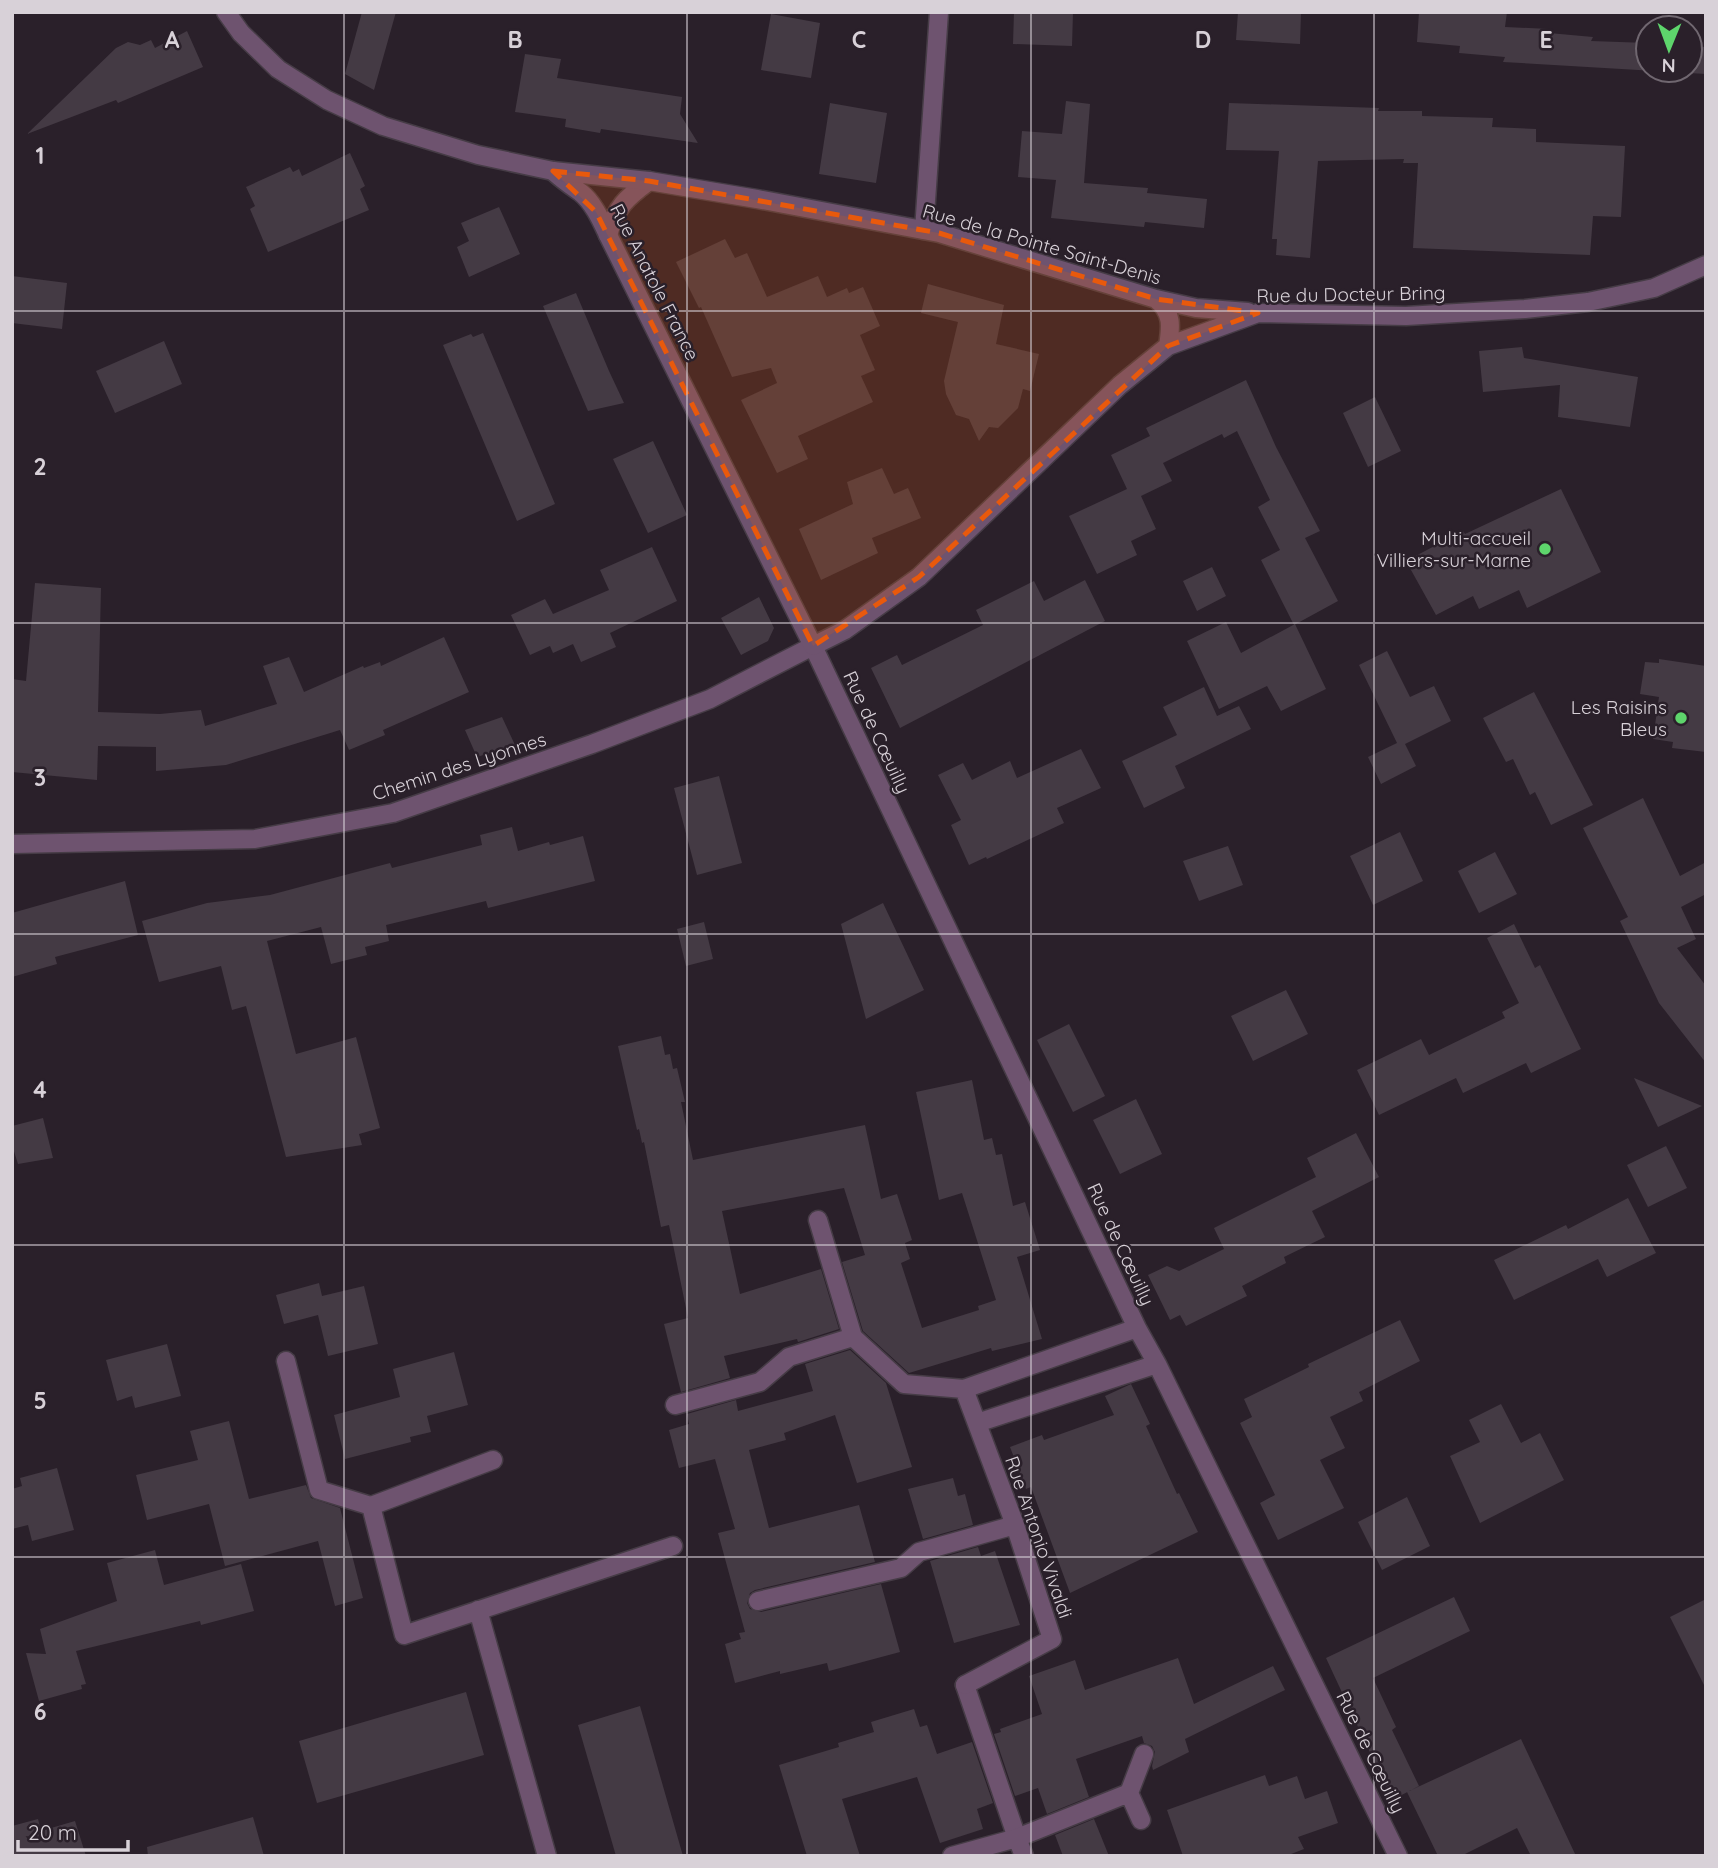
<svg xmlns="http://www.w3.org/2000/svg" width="1718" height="1868" viewBox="0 0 1718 1868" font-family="Quicksand,sans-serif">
	<rect width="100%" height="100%" fill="#2a202a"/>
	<!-- building -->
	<path fill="#443a44" d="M 362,12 L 396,12 L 374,90 L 345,74 Z
		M 1014,12 L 1073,12 L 1072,46 L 1013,44 Z
		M 1238,12 L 1301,12 L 1300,44 L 1236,40 Z
		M 1419,12 L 1507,12 L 1505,27 L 1549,29 L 1549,33 L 1593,37 L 1591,41 L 1648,43 L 1648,70 L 1690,70 L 1690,46 L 1706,47 L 1706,74 L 1503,62 L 1505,57 L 1459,53 L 1460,46 L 1417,42 Z
		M 771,14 L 820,23 L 811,78 L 761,70 Z
		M 187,31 L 203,67 L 118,103 L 116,100 L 27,134 L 116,48 L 128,42 L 140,45 L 151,40 L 155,48 Z
		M 525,54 L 561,59 L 557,78 L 682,97 L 680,114 L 698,143 L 601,129 L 600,133 L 565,127 L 566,119 L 515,112 Z
		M 1066,101 L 1090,104 L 1084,183 L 1148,188 L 1147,193 L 1207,199 L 1204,228 L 1145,222 L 1144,227 L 1051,218 L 1056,180 L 1018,177 L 1022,131 L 1062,134 Z
		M 830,103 L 887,113 L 876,183 L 819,174 Z
		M 1229,103 L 1379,108 L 1378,111 L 1422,111 L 1422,116 L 1493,118 L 1492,127 L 1536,129 L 1536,142 L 1625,146 L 1621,217 L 1593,216 L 1590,255 L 1413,248 L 1418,163 L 1403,163 L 1404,159 L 1318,161 L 1310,258 L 1276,255 L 1277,239 L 1272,239 L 1279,151 L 1226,150 Z
		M 350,153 L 365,186 L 360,189 L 369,210 L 268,252 L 250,209 L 255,206 L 246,187 L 290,167 L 293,172 L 299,169 L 302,176 Z
		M 499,207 L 520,254 L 469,277 L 457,247 L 469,241 L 461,223 Z
		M 725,239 L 735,258 L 747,253 L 767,297 L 818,276 L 827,297 L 847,288 L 849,293 L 863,287 L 880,326 L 860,335 L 875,370 L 861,376 L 873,402 L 798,436 L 808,459 L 777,473 L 741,400 L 777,383 L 771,368 L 732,377 L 701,307 L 699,308 L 676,262 Z
		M 12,276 L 67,283 L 62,329 L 12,323 Z
		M 928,284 L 1004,305 L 996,344 L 1039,354 L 1030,391 L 1023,389 L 1018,408 L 998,428 L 989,427 L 979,441 L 969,419 L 956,415 L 946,394 L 944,381 L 958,322 L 921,313 Z
		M 576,293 L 609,371 L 624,403 L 588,411 L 543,306 Z
		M 483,333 L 555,504 L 517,521 L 443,345 L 471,334 L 473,337 Z
		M 164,341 L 182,384 L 115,413 L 96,371 Z
		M 1522,347 L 1524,358 L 1638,377 L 1630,427 L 1558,417 L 1560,385 L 1483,392 L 1479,351 Z
		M 1246,380 L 1276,447 L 1320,531 L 1305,538 L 1338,601 L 1294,625 L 1261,560 L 1280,550 L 1258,507 L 1270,500 L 1237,431 L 1224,438 L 1222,434 L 1163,463 L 1172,481 L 1141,496 L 1156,529 L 1131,541 L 1137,555 L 1097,574 L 1069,516 L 1127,489 L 1111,455 L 1150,436 L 1146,428 Z
		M 1375,397 L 1401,451 L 1368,467 L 1343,413 Z
		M 653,441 L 687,515 L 648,533 L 613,459 Z
		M 882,468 L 894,494 L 908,488 L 921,518 L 872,538 L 878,553 L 821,580 L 799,529 L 853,504 L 847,482 Z
		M 1561,489 L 1601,572 L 1527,608 L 1519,590 L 1479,609 L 1473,596 L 1436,615 L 1406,561 L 1463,531 L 1465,534 Z
		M 652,547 L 677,601 L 610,633 L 616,647 L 581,662 L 573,644 L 553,653 L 550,646 L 530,655 L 511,615 L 545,599 L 553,614 L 609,590 L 600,570 Z
		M 1212,567 L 1226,596 L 1197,611 L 1183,581 Z
		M 1085,580 L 1105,621 L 900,728 L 871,668 L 897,655 L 902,665 L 983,625 L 976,610 L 1034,581 L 1044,601 Z
		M 35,583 L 101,588 L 98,712 L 160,714 L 201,710 L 205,726 L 277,704 L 263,666 L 289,657 L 304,692 L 363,666 L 364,668 L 380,662 L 381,666 L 444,637 L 469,692 L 383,730 L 385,735 L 349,750 L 340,730 L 226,765 L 156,771 L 156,747 L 98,746 L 97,780 L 12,772 L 12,679 L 26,681 Z
		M 759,597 L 774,628 L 768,641 L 741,655 L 721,618 Z
		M 1226,622 L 1241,653 L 1295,624 L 1326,689 L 1281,711 L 1267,686 L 1219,709 L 1187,641 Z
		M 1387,651 L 1410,697 L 1434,686 L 1451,721 L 1405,744 L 1416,766 L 1381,784 L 1368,757 L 1397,743 L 1359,665 Z
		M 1659,659 L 1706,666 L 1706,752 L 1672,748 L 1673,742 L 1653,739 L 1659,697 L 1640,694 L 1645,662 L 1659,663 Z
		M 1204,687 L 1217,716 L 1239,706 L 1251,729 L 1175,766 L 1185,788 L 1144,808 L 1122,761 L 1177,735 L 1163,707 Z
		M 1534,692 L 1593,805 L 1551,825 L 1535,792 L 1530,795 L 1513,759 L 1506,762 L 1483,718 Z
		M 502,717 L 515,745 L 477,757 L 465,730 Z
		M 1081,749 L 1101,788 L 1057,808 L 1064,823 L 987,859 L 986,857 L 969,865 L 951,825 L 961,820 L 938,775 L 963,763 L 972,780 L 1010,761 L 1017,778 Z
		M 719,776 L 742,863 L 697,875 L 674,788 Z
		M 1643,798 L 1680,876 L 1706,862 L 1706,894 L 1681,907 L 1696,939 L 1677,948 L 1706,986 L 1706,1063 L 1659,1003 L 1620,921 L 1628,917 L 1583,828 Z
		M 512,827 L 518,851 L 549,842 L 550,845 L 583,836 L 595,881 L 488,908 L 486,901 L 386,925 L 389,941 L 365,947 L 367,955 L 331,964 L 321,927 L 267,941 L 296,1054 L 356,1037 L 380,1128 L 359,1134 L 362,1145 L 286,1157 L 246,1006 L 232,1010 L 221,966 L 159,982 L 142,921 L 207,903 L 270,895 L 390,863 L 392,868 L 482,845 L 480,835 Z
		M 1400,832 L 1423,881 L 1373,905 L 1350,856 Z
		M 1228,846 L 1243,885 L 1199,901 L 1183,861 Z
		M 1495,852 L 1517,894 L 1479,913 L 1458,871 Z
		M 125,881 L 138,935 L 55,957 L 57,964 L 12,977 L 12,913 Z
		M 883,903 L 924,990 L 866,1019 L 841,924 Z
		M 704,922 L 713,959 L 686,966 L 677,929 Z
		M 1514,924 L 1535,968 L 1540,965 L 1581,1049 L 1531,1073 L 1526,1063 L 1463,1093 L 1456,1078 L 1379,1115 L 1357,1070 L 1421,1039 L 1429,1055 L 1505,1018 L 1502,1012 L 1519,1003 L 1487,938 Z
		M 1286,990 L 1308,1034 L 1253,1061 L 1231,1016 Z
		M 1069,1024 L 1105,1096 L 1073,1112 L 1037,1040 Z
		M 661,1036 L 665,1055 L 670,1054 L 673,1069 L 677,1068 L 685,1102 L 681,1102 L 693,1160 L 865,1125 L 881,1199 L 897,1194 L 912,1240 L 905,1243 L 910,1259 L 901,1263 L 922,1328 L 979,1310 L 978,1306 L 996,1300 L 962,1193 L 939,1200 L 916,1092 L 972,1080 L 984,1140 L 992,1138 L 996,1155 L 1002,1154 L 1013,1206 L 1025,1202 L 1040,1250 L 1017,1257 L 1042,1339 L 992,1351 L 991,1348 L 909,1373 L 863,1331 L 842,1262 L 865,1255 L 844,1188 L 722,1211 L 740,1294 L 821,1269 L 839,1329 L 798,1342 L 797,1339 L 724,1356 L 730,1378 L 681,1392 L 664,1324 L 688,1318 L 669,1225 L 661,1227 L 644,1142 L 642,1143 L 639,1129 L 637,1130 L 618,1046 Z
		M 1634,1078 L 1702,1106 L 1658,1127 Z
		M 1136,1099 L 1162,1154 L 1120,1174 L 1093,1120 Z
		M 43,1118 L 53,1158 L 18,1164 L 12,1145 L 12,1126 Z
		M 1356,1133 L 1379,1177 L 1312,1211 L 1325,1237 L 1284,1257 L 1286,1263 L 1242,1286 L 1247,1296 L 1186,1326 L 1180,1315 L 1170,1320 L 1148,1275 L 1167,1266 L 1179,1271 L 1224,1249 L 1214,1228 L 1316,1177 L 1307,1158 Z
		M 1666,1146 L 1687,1188 L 1648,1207 L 1627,1165 Z
		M 1628,1198 L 1656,1253 L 1607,1277 L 1598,1259 L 1514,1300 L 1494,1260 L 1566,1225 L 1568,1229 Z
		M 319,1283 L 322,1296 L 364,1286 L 378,1344 L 328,1356 L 318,1315 L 284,1324 L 276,1295 Z
		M 1400,1320 L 1420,1361 L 1359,1392 L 1363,1401 L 1330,1417 L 1345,1448 L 1320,1460 L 1344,1508 L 1278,1540 L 1260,1503 L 1275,1495 L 1240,1423 L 1252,1417 L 1244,1399 L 1309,1367 L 1308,1364 Z
		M 167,1344 L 181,1396 L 135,1408 L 132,1396 L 117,1401 L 106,1360 Z
		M 850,1350 L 886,1383 L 912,1467 L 857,1483 L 835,1415 L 784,1433 L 786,1440 L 749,1450 L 769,1528 L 859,1505 L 875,1562 L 755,1590 L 750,1593 L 747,1603 L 750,1609 L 761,1612 L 881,1584 L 900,1652 L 829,1671 L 827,1663 L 780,1674 L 780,1671 L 735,1683 L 725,1644 L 741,1639 L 739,1633 L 745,1632 L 718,1533 L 735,1529 L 715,1459 L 679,1468 L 669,1430 L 689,1424 L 687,1414 L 736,1400 L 738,1411 L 813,1391 L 805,1364 Z
		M 454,1352 L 468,1405 L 427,1416 L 431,1432 L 410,1437 L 411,1442 L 345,1459 L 334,1415 L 400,1397 L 393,1369 Z
		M 1131,1384 L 1150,1424 L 1146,1426 L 1177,1494 L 1179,1493 L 1198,1532 L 1070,1593 L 1031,1487 L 1026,1489 L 1010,1447 L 1042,1435 L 1044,1440 L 1114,1415 L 1105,1396 Z
		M 1501,1404 L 1521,1443 L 1540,1433 L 1564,1480 L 1480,1523 L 1450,1456 L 1480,1442 L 1469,1420 Z
		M 229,1421 L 249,1499 L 306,1485 L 311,1498 L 340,1508 L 363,1598 L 335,1606 L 318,1541 L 225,1566 L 209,1504 L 147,1520 L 136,1475 L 198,1460 L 190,1431 Z
		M 57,1468 L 74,1530 L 32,1541 L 28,1525 L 12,1529 L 12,1489 L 22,1486 L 20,1478 Z
		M 953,1478 L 958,1496 L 965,1494 L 973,1525 L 923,1539 L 908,1489 Z
		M 1407,1497 L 1430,1546 L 1382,1570 L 1358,1522 Z
		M 978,1547 L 981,1556 L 995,1551 L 1020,1625 L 954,1643 L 930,1561 Z
		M 155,1550 L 164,1585 L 241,1564 L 254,1611 L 201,1625 L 200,1621 L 76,1651 L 86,1684 L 81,1685 L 82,1689 L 39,1701 L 26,1653 L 46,1654 L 40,1629 L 117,1601 L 107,1563 Z
		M 1454,1597 L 1470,1631 L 1373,1678 L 1396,1727 L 1392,1730 L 1419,1786 L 1392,1800 L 1326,1658 Z
		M 1706,1599 L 1706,1689 L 1670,1617 Z
		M 1178,1658 L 1194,1704 L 1273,1666 L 1285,1690 L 1185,1739 L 1189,1752 L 1153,1770 L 1152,1766 L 1155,1752 L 1152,1746 L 1144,1743 L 1142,1736 L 1076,1759 L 1089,1797 L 1047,1814 L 1038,1788 L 1015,1796 L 994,1734 L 1001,1732 L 1000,1729 L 1042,1714 L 1029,1676 L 1075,1660 L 1085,1690 Z
		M 466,1692 L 484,1755 L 317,1803 L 299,1741 Z
		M 640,1706 L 683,1856 L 616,1856 L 578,1725 Z
		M 914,1709 L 920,1727 L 927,1725 L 937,1754 L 972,1742 L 993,1803 L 977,1809 L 983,1829 L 940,1843 L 917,1777 L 842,1799 L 860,1856 L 807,1856 L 779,1765 L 839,1747 L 838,1743 L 874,1732 L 871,1722 Z
		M 1521,1739 L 1576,1856 L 1531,1856 L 1517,1828 L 1461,1856 L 1438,1856 L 1407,1792 Z
		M 1265,1775 L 1269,1786 L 1297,1776 L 1305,1799 L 1327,1791 L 1338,1823 L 1298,1837 L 1304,1849 L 1286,1856 L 1183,1856 L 1167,1810 Z
		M 253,1817 L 264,1856 L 148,1856 L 147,1847 Z
		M 38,1819 L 41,1831 L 75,1821 L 86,1856 L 12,1856 L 12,1826 Z
		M 1094,1819 L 1109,1856 L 1063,1856 L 1055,1835 Z"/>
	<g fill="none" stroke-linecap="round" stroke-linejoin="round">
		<!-- service casing -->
		<g stroke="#463c46" stroke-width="21">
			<path id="service" d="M 286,1361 L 319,1490 L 371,1506 L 493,1460
				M 371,1506 L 404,1635 L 673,1546
				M 478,1610 L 547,1856
				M 965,1685 L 1017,1838"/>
		</g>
		<!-- minor casing -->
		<g stroke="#463c46" stroke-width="21">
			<path id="minor" d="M 553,171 C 561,179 570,185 580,192 C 593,202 601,220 608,235
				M 924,230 L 939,12
				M 608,235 C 616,207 626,198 649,181
				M 12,844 L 255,839 L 393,813 L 592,744 L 710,699 L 813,646 L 1137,1328 L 1157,1364 L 1398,1856
				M 818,1220 L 853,1337 L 904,1384 L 964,1389 L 1137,1328
				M 964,1389 L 1015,1525 L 1052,1639 L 965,1685
				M 675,1405 L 760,1382 L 789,1357 L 853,1337
				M 977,1423 L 1157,1364
				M 758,1601 L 901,1568 L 919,1552 L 1015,1525
				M 1141,1820 L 1129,1793 L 1144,1754
				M 1017,1838 L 1024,1856
				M 952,1856 L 1017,1838 L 1129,1793"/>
		</g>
		<!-- tertiary casing -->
		<g stroke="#463c46" stroke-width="21">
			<path id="tertiary" d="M 226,12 L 241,33 L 278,69 L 327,100 L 383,126 L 478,155 L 553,171 L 649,181 L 757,199 L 939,233 L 1156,299 L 1196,308 L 1248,312
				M 608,235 L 813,646 L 845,630 L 919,577 L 1120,385 L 1168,346 L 1258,313 L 1406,316 L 1525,309 L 1588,302 L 1654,288 L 1706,265
				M 1156,299 C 1173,312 1171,327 1168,346"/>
		</g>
		<!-- service -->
		<use href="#service" stroke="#6e536f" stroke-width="18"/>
		<!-- minor -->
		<use href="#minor" stroke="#6e536f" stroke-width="18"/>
		<!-- tertiary -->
		<use href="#tertiary" stroke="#6e536f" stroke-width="18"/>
	</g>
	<!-- marked area -->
	<path fill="#e8590c" fill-opacity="0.2" stroke="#e8590c" stroke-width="5" stroke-dasharray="14 9" stroke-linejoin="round" d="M 553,171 L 649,181 L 939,233 L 1156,299 L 1258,313 L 1168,346 L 919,577 L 813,646 L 596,212 Z"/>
	<!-- grid -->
	<path fill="none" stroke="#d8d1d8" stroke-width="2" stroke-opacity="0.55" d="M 344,12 L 344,1856M 687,12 L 687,1856M 1031,12 L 1031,1856M 1374,12 L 1374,1856M 12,311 L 1706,311M 12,623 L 1706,623M 12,934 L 1706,934M 12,1245 L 1706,1245M 12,1557 L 1706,1557"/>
	<!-- markers -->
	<g fill="#5ed56c" stroke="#2a202a" stroke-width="2.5">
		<circle cx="1545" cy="549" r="7"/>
		<circle cx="1681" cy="718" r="7"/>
	</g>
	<g text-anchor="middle" stroke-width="5" stroke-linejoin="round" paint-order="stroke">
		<!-- street labels -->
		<g font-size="19" fill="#d8d1d8" stroke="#2a202a">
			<text transform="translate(1042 244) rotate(16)" y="7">Rue de la Pointe Saint-Denis</text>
			<text transform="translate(655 282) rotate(63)" y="7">Rue Anatole France</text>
			<text transform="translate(1351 294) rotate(-1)" y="7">Rue du Docteur Bring</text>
			<text transform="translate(877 732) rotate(65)" y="7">Rue de Cœuilly</text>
			<text transform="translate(459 766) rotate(-18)" y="7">Chemin des Lyonnes</text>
			<text transform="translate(1121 1244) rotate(65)" y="7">Rue de Cœuilly</text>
			<text transform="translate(1039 1537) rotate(71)" y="7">Rue Antonio Vivaldi</text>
			<text transform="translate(1371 1752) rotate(64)" y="7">Rue de Cœuilly</text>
		</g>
		<!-- poi labels -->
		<g font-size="19" fill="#d8d1d8" stroke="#2a202a" text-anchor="end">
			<text x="1531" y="545">Multi-accueil<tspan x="1531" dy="22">Villiers-sur-Marne</tspan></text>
			<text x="1667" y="714">Les Raisins<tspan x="1667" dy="22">Bleus</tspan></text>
		</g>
	</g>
	<g font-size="23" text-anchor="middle" font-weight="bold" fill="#d8d1d8" stroke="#2a202a" stroke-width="5" stroke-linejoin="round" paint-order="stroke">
		<text x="172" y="48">A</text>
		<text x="515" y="48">B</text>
		<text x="859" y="48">C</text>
		<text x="1203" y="48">D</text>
		<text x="1546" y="48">E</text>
		<text x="40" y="164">1</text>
		<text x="40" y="475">2</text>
		<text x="40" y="786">3</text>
		<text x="40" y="1098">4</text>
		<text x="40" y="1409">5</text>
		<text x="40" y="1720">6</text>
	</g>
	<!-- border -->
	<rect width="1718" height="1868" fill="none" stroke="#d8d1d8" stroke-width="28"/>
	<!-- north arrow -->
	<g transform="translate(1669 49) rotate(181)"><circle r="33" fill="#2a202a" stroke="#706770" stroke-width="2"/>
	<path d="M0-5L12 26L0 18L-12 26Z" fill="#5ed56c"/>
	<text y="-10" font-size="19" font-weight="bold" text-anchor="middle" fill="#d8d1d8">N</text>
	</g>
	<!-- scale -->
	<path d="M18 1840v10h110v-10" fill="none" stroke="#d8d1d8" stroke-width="3.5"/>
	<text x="28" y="1840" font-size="21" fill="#d8d1d8" stroke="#2a202a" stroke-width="5" paint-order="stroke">20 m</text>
</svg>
